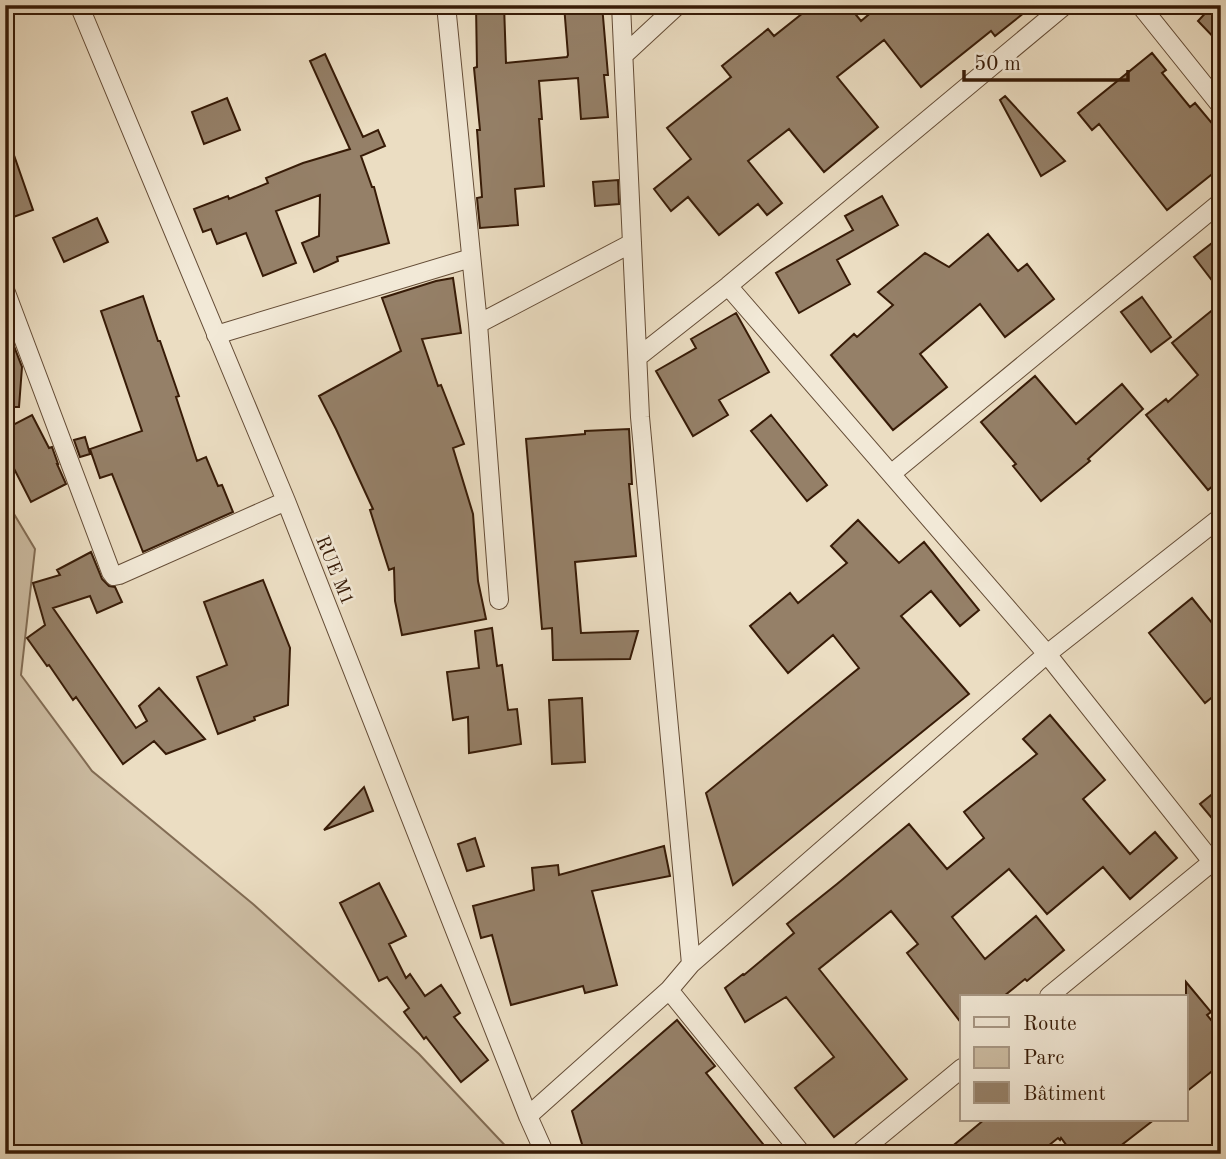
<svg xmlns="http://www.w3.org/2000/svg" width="1226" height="1159" viewBox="0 0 1226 1159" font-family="'Old Standard TT',serif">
	<rect width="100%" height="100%" fill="#ebddc2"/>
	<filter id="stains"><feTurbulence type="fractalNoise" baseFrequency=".00286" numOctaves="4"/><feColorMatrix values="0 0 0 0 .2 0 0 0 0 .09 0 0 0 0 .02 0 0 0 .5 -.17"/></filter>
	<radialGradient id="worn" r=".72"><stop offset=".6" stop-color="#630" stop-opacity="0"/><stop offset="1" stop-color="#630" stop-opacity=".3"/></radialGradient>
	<!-- green -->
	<path fill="#ccbca2" stroke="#826c54" stroke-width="2" d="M 5,499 L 35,549 L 21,675 L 92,771 L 253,904 L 419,1054 L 513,1154 L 5,1154 Z"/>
	<!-- building -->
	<path fill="#958068" stroke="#371b07" stroke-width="2" d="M 476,5 L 504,5 L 506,63 L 567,57 L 568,55 L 564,5 L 602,5 L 608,75 L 604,75 L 608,117 L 581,119 L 578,78 L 539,81 L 542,119 L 539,119 L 544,186 L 515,189 L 518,225 L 480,228 L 477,198 L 482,197 L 477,130 L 480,130 L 474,68 L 477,67 Z
		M 813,5 L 848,5 L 861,21 L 880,5 L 1034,5 L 995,36 L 991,31 L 921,87 L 884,40 L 837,77 L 878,127 L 824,172 L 789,129 L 748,161 L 782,203 L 767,215 L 758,204 L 719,235 L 688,197 L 671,211 L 654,189 L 691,159 L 667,128 L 731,77 L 722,66 L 768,29 L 774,36 Z
		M 1213,5 L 1221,5 L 1221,45 L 1198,21 Z
		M 1152,53 L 1166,70 L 1162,73 L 1190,107 L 1195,103 L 1221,134 L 1221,167 L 1167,210 L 1099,124 L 1092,130 L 1078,113 Z
		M 325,54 L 363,137 L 378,130 L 385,146 L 361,156 L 372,187 L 374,187 L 389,243 L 337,257 L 338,261 L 314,272 L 302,243 L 319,236 L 320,195 L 276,211 L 296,263 L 263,276 L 246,233 L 217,244 L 211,229 L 203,232 L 194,209 L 228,196 L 229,199 L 268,183 L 266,178 L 303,163 L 350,149 L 310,61 Z
		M 1005,96 L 1065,161 L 1041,176 L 1000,100 Z
		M 227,98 L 240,130 L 204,144 L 192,112 Z
		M 8,138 L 33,210 L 5,220 L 5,139 Z
		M 618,180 L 619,204 L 595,206 L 593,182 Z
		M 882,196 L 898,225 L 837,260 L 850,284 L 799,313 L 776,273 L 853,230 L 845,216 Z
		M 97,218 L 108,242 L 64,262 L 53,238 Z
		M 988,234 L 1018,271 L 1027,264 L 1054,299 L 1005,337 L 980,304 L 920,354 L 947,387 L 893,430 L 831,355 L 854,334 L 857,337 L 893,305 L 878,292 L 925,253 L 949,267 Z
		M 1221,236 L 1221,292 L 1194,257 Z
		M 453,278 L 461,333 L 422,339 L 438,386 L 441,385 L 464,444 L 453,448 L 473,514 L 478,581 L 486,619 L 402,635 L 395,601 L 394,568 L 389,570 L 370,510 L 373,509 L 336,429 L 319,396 L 401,351 L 382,298 L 436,281 Z
		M 143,296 L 158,341 L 160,341 L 179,396 L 176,397 L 197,461 L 206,457 L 218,486 L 222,485 L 233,512 L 143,552 L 112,474 L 100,478 L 90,449 L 142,431 L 101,311 Z
		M 1142,297 L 1171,337 L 1151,352 L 1121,312 Z
		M 1221,303 L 1221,479 L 1208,490 L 1146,415 L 1166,399 L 1168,402 L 1198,375 L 1172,343 Z
		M 736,313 L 769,372 L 719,400 L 728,415 L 693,436 L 656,371 L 696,348 L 691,339 Z
		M 5,323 L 22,367 L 19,407 L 5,407 Z
		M 1035,376 L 1076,424 L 1122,384 L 1143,409 L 1088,459 L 1090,461 L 1041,501 L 1013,466 L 1016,464 L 981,422 Z
		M 32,415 L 49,448 L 52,447 L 58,464 L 57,464 L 66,484 L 31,502 L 5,451 L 5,429 Z
		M 771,415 L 827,485 L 807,501 L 751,431 Z
		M 629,429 L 632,484 L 629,484 L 636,556 L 575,562 L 581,633 L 638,631 L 630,659 L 553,660 L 552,628 L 542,629 L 526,439 L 585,434 L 585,431 Z
		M 85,437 L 90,454 L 80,457 L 74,440 Z
		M 858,520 L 899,563 L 924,542 L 979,610 L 960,626 L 931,591 L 901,616 L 969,694 L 733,885 L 706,793 L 859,668 L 833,635 L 788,673 L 750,626 L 790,593 L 798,603 L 847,563 L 831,546 Z
		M 91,552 L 102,579 L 109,586 L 115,587 L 122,602 L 97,613 L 90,596 L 53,608 L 136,728 L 147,721 L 139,706 L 159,688 L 205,739 L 166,754 L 154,741 L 123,764 L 76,697 L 73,700 L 49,665 L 47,666 L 27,638 L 45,625 L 33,583 L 60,575 L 57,570 Z
		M 263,580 L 290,648 L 288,705 L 254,717 L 255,720 L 218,734 L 197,677 L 227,665 L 204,602 Z
		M 1192,598 L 1221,634 L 1221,690 L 1205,703 L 1149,633 Z
		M 492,628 L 497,666 L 502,665 L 508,710 L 517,709 L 521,744 L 469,753 L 468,717 L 453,720 L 447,672 L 479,668 L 475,631 Z
		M 582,698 L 585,762 L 552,764 L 549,700 Z
		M 1050,715 L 1105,780 L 1083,799 L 1130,854 L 1155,832 L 1177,858 L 1130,899 L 1103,867 L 1047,914 L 1009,869 L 952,917 L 985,959 L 1036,916 L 1064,950 L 1027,981 L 1025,979 L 1004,996 L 962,996 L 962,1024 L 907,953 L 918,944 L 891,911 L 819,969 L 907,1079 L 834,1137 L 795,1088 L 834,1057 L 786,997 L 745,1022 L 725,988 L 743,974 L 744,975 L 794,933 L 787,924 L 837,884 L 909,824 L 947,869 L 984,838 L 964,812 L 1037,754 L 1023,739 Z
		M 364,787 L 373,811 L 324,830 Z
		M 1221,787 L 1221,829 L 1200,804 Z
		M 475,838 L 484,866 L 467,871 L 458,844 Z
		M 664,846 L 670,876 L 592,891 L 617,985 L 585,993 L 583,986 L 511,1005 L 492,935 L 481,938 L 473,906 L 534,890 L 532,868 L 558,865 L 559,875 Z
		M 379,883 L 406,936 L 389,944 L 406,978 L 410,974 L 425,996 L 441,985 L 460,1013 L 454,1017 L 488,1060 L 461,1082 L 426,1037 L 424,1039 L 404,1012 L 409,1008 L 387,977 L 379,981 L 340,903 Z
		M 1186,982 L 1211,1012 L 1207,1015 L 1221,1032 L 1221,1064 L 1186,1092 Z
		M 677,1020 L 715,1066 L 706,1073 L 771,1154 L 585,1154 L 572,1111 Z
		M 985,1119 L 1155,1119 L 1110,1154 L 1073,1154 L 1061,1138 L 1060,1140 L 1058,1138 L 1038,1154 L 943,1154 Z"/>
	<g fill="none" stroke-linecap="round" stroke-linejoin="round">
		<!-- minor casing -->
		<g stroke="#644c36" stroke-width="20">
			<path id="minor" d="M 79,5 L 286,501 L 528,1116 L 545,1154
				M 446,5 L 478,324 L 499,600
				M 621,5 L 640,417 L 691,964
				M 1140,5 L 1221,106
				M 624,55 L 678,5
				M 728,286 L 1047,654 L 1221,873
				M 5,290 L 111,572 L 114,576 L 119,575 L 286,501
				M 478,324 L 632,243
				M 216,335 L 471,258
				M 638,357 L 728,286 L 1065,5
				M 891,474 L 1221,202
				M 669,990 L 802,1154
				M 1049,996 L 1212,862
				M 528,1116 L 669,990 L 691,964 L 1047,654 L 1221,517
				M 858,1154 L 962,1068"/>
		</g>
		<!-- minor -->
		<use href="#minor" stroke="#f2e9d7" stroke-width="18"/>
	</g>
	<g text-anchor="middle" stroke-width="5" stroke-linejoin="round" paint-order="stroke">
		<!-- street labels -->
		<g font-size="19" fill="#371b07" stroke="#f2e9d7">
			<text transform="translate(336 570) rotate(68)" y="7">RUE M1</text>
		</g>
	</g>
	<!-- margin -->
	<rect width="1226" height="1159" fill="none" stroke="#ebddc2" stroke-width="28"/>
	<rect x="7" y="7" width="1212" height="1145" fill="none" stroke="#371b07" stroke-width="3.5"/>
	<rect x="14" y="14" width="1198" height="1131" fill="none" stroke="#371b07" stroke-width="2"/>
	<!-- legend -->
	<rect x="960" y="995" width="228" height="126" fill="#f2e9d7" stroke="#a79784" stroke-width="2"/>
	<rect x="974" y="1017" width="35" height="10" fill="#f2e9d7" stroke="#a79784" stroke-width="2"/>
	<text x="1023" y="1030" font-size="21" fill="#371b07">Route</text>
	<rect x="974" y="1047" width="35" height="21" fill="#ccbca2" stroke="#a79784" stroke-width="2"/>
	<text x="1023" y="1064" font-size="21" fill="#371b07">Parc</text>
	<rect x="974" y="1082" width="35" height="21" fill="#958068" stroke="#a79784" stroke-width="2"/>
	<text x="1023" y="1100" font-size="21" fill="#371b07">Bâtiment</text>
	<!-- scale -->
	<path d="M964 70v10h164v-10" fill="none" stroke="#371b07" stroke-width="3.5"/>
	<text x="974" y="70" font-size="21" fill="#371b07" stroke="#f2e9d7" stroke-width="5" paint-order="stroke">50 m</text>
	<rect width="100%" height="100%" filter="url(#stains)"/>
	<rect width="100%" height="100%" fill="url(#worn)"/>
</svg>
